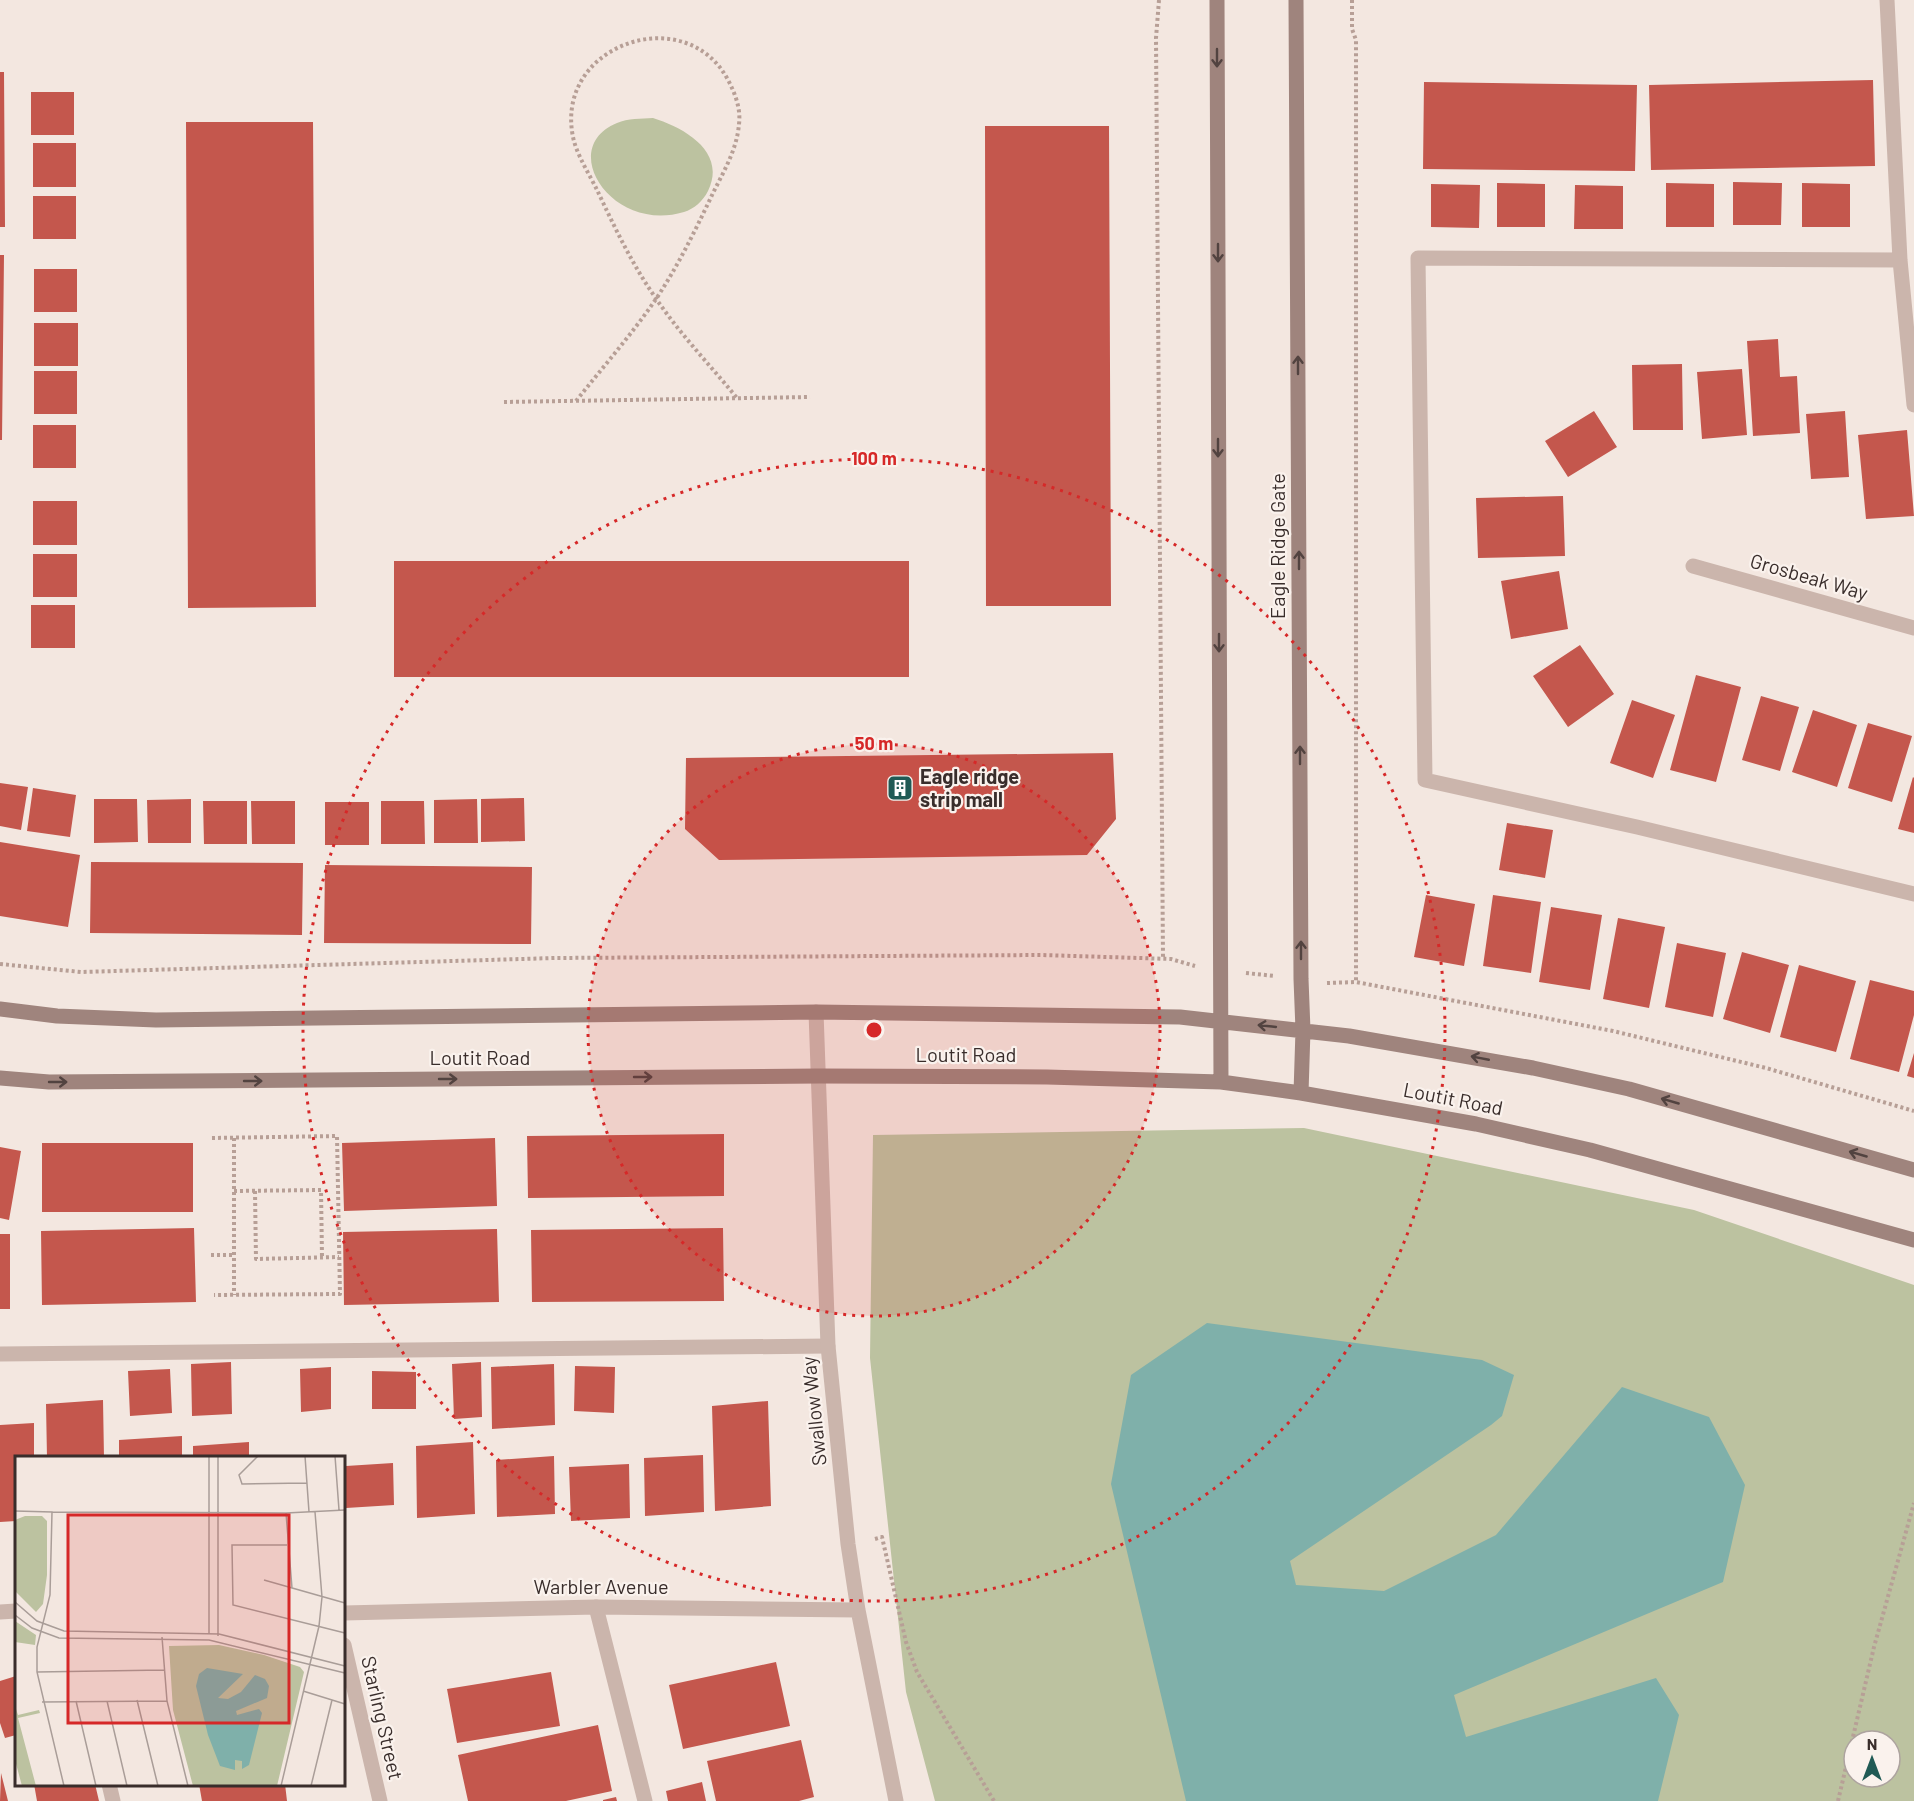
<svg xmlns="http://www.w3.org/2000/svg" width="1914" height="1801" viewBox="0 0 1914 1801" font-family="Barlow,sans-serif">
	<rect width="100%" height="100%" fill="#f3e7e0"/>
	<!-- green -->
	<path fill="#bcc2a0" fill-rule="evenodd" d="M 653,118 C 685,128 727,152 708,191 C 703,201 694,209 684,212 C 612,234 556,148 617,123 C 628,118 641,119 653,118 Z
		M 1304,1128 L 1694,1210 L 1914,1285 L 1914,1801 L 935,1801 L 906,1692 L 870,1358 L 873,1135 ZM 1854,1741 L 1890,1741 L 1890,1777 L 1854,1777 Z"/>
	<!-- water -->
	<path fill="#7fb0aa" d="M 1207,1323 L 1482,1360 L 1514,1375 L 1502,1416 L 1491,1425 L 1290,1561 L 1296,1585 L 1384,1591 L 1496,1535 L 1622,1387 L 1709,1417 L 1745,1485 L 1723,1582 L 1454,1695 L 1466,1737 L 1656,1678 L 1679,1715 L 1658,1801 L 1186,1801 L 1111,1484 L 1131,1375 Z"/>
	<!-- building -->
	<path fill="#c4574d" d="M 0,72 L 4,72 L 5,227 L 0,227 Z
		M 1873,80 L 1875,166 L 1651,170 L 1649,85 Z
		M 1424,82 L 1637,85 L 1635,171 L 1423,169 Z
		M 31,92 L 74,92 L 74,135 L 31,135 Z
		M 186,122 L 313,122 L 316,607 L 188,608 Z
		M 985,126 L 1109,126 L 1111,606 L 986,606 Z
		M 33,143 L 76,143 L 76,187 L 33,187 Z
		M 1733,182 L 1782,183 L 1781,225 L 1733,225 Z
		M 1497,183 L 1545,184 L 1545,227 L 1497,227 Z
		M 1666,183 L 1714,184 L 1714,227 L 1666,227 Z
		M 1802,183 L 1850,184 L 1850,227 L 1802,227 Z
		M 1431,184 L 1480,185 L 1479,228 L 1431,227 Z
		M 1575,185 L 1623,186 L 1623,229 L 1574,229 Z
		M 33,196 L 76,196 L 76,239 L 33,239 Z
		M 0,255 L 4,255 L 2,440 L 0,440 Z
		M 34,269 L 77,269 L 77,312 L 34,312 Z
		M 34,323 L 78,323 L 78,366 L 34,366 Z
		M 1778,339 L 1780,377 L 1797,376 L 1800,433 L 1753,436 L 1747,341 Z
		M 1682,364 L 1683,430 L 1633,430 L 1632,365 Z
		M 1742,369 L 1747,435 L 1702,439 L 1697,372 Z
		M 34,371 L 77,371 L 77,414 L 34,414 Z
		M 1594,411 L 1617,447 L 1568,477 L 1545,441 Z
		M 1845,411 L 1849,477 L 1811,479 L 1806,414 Z
		M 33,425 L 76,425 L 76,468 L 33,468 Z
		M 1907,430 L 1914,516 L 1866,519 L 1858,435 Z
		M 1563,496 L 1565,556 L 1478,558 L 1476,498 Z
		M 33,501 L 77,501 L 77,545 L 33,545 Z
		M 33,554 L 77,554 L 77,597 L 33,597 Z
		M 394,561 L 909,561 L 909,677 L 394,677 Z
		M 1559,571 L 1568,629 L 1511,639 L 1501,581 Z
		M 31,605 L 75,605 L 75,648 L 31,648 Z
		M 1580,645 L 1614,694 L 1568,727 L 1533,676 Z
		M 1696,675 L 1741,687 L 1716,782 L 1670,770 Z
		M 1761,696 L 1799,707 L 1780,771 L 1742,760 Z
		M 1632,700 L 1675,715 L 1653,778 L 1610,763 Z
		M 1813,710 L 1857,725 L 1837,787 L 1792,772 Z
		M 1868,723 L 1912,736 L 1892,802 L 1848,788 Z
		M 1113,753 L 1116,819 L 1087,855 L 719,860 L 685,829 L 686,758 Z
		M 1913,777 L 1914,778 L 1914,833 L 1898,829 Z
		M 0,783 L 28,787 L 21,830 L 0,826 Z
		M 33,788 L 76,795 L 70,837 L 27,831 Z
		M 524,798 L 525,841 L 481,842 L 481,799 Z
		M 94,799 L 137,799 L 138,842 L 94,843 Z
		M 191,799 L 191,843 L 148,843 L 147,800 Z
		M 477,799 L 478,843 L 434,843 L 434,800 Z
		M 203,801 L 247,801 L 247,844 L 204,844 Z
		M 251,801 L 295,801 L 295,844 L 252,844 Z
		M 381,801 L 424,801 L 425,844 L 381,844 Z
		M 325,802 L 369,802 L 369,845 L 325,845 Z
		M 1507,823 L 1553,830 L 1545,878 L 1499,870 Z
		M 0,842 L 80,855 L 68,927 L 0,916 Z
		M 91,862 L 303,863 L 302,935 L 90,933 Z
		M 325,865 L 532,867 L 531,944 L 324,943 Z
		M 1426,895 L 1475,904 L 1464,966 L 1414,957 Z
		M 1493,895 L 1541,902 L 1531,973 L 1483,966 Z
		M 1551,907 L 1602,915 L 1590,990 L 1539,982 Z
		M 1618,918 L 1665,927 L 1649,1008 L 1603,999 Z
		M 1677,943 L 1726,953 L 1713,1017 L 1665,1007 Z
		M 1742,952 L 1789,965 L 1770,1033 L 1723,1019 Z
		M 1799,965 L 1856,981 L 1836,1052 L 1780,1037 Z
		M 1870,980 L 1914,991 L 1914,1015 L 1899,1072 L 1850,1059 Z
		M 1914,1053 L 1914,1078 L 1907,1076 Z
		M 724,1134 L 724,1196 L 528,1198 L 527,1136 Z
		M 495,1138 L 497,1206 L 344,1211 L 342,1143 Z
		M 42,1143 L 193,1143 L 193,1212 L 42,1212 Z
		M 0,1147 L 21,1151 L 9,1220 L 0,1218 Z
		M 194,1228 L 196,1302 L 42,1305 L 41,1231 Z
		M 723,1228 L 724,1301 L 532,1302 L 531,1230 Z
		M 497,1229 L 499,1302 L 344,1305 L 343,1232 Z
		M 0,1234 L 10,1234 L 10,1309 L 0,1309 Z
		M 231,1362 L 232,1414 L 192,1416 L 191,1364 Z
		M 481,1362 L 482,1417 L 454,1419 L 452,1364 Z
		M 554,1364 L 555,1425 L 492,1429 L 491,1367 Z
		M 575,1366 L 615,1367 L 614,1413 L 574,1411 Z
		M 331,1367 L 331,1409 L 301,1412 L 300,1369 Z
		M 170,1369 L 172,1413 L 130,1416 L 128,1371 Z
		M 372,1371 L 416,1372 L 416,1409 L 372,1409 Z
		M 103,1400 L 104,1458 L 47,1458 L 46,1404 Z
		M 768,1401 L 771,1506 L 715,1511 L 712,1406 Z
		M 34,1423 L 34,1458 L 16,1458 L 16,1521 L 0,1522 L 0,1425 Z
		M 182,1436 L 182,1458 L 119,1458 L 119,1440 Z
		M 249,1442 L 249,1458 L 193,1458 L 193,1446 Z
		M 473,1442 L 475,1514 L 417,1518 L 416,1446 Z
		M 703,1455 L 704,1512 L 645,1516 L 644,1458 Z
		M 554,1456 L 555,1514 L 497,1517 L 496,1460 Z
		M 393,1463 L 394,1505 L 346,1508 L 346,1466 Z
		M 629,1464 L 630,1518 L 571,1521 L 569,1467 Z
		M 776,1662 L 790,1726 L 683,1749 L 669,1685 Z
		M 551,1672 L 560,1726 L 457,1743 L 447,1689 Z
		M 16,1676 L 16,1735 L 5,1738 L 0,1723 L 0,1681 Z
		M 598,1725 L 612,1791 L 566,1801 L 468,1801 L 458,1755 Z
		M 801,1740 L 814,1797 L 799,1801 L 716,1801 L 707,1761 Z
		M 1,1773 L 8,1801 L 0,1801 Z
		M 702,1782 L 706,1801 L 668,1801 L 666,1791 Z
		M 34,1784 L 95,1784 L 99,1801 L 37,1801 Z
		M 199,1784 L 285,1784 L 287,1801 L 202,1801 Z
		M 616,1797 L 617,1801 L 603,1801 L 603,1800 Z"/>
	<g fill="none" stroke-linecap="round" stroke-linejoin="round">
		<!-- path -->
		<path stroke="#b79f96" stroke-width="4" stroke-dasharray="3 3" stroke-linecap="butt" d="M 1159,0 L 1156,38 L 1163,959
			M 1352,0 L 1352,29 L 1356,40 L 1356,982
			M 576,401 C 603,367 632,334 656,299 C 678,266 696,229 713,193 C 724,171 737,149 739,124 C 741,109 735,93 728,80 C 686,0 554,44 573,137 C 577,156 590,175 598,192 C 615,228 632,264 655,297 C 679,333 710,365 737,398
			M 504,402 L 810,397
			M 0,964 L 81,972 L 555,958 L 1042,955 L 1171,959 L 1195,966
			M 1246,973 L 1275,976
			M 1327,983 L 1356,982 L 1613,1031 L 1766,1068 L 1914,1111
			M 212,1138 L 337,1136 L 340,1294 L 214,1295
			M 234,1138 L 234,1295
			M 234,1191 L 321,1190 L 322,1257
			M 255,1191 L 256,1259 L 339,1257
			M 211,1255 L 234,1255
			M 875,1539 L 882,1537 L 906,1642 L 917,1672 L 994,1801
			M 1838,1801 L 1874,1647 L 1914,1503"/>
		<!-- lane -->
		<path stroke="#cbb5ac" stroke-width="15" d="M 1887,0 L 1900,260 L 1914,405
			M 1900,260 L 1418,258 L 1425,780 L 1637,827 L 1914,894
			M 0,1354 L 828,1346
			M 596,1607 L 645,1801
			M 109,1784 L 113,1801"/>
		<!-- street -->
		<path stroke="#cbb5ac" stroke-width="15" d="M 1693,566 L 1914,628
			M 816,1012 L 828,1346 L 848,1544 L 858,1610 L 896,1801
			M 0,1612 L 16,1611
			M 344,1613 L 596,1607 L 858,1610
			M 344,1645 L 380,1801"/>
		<!-- secondary -->
		<path stroke="#9f847d" stroke-width="15" d="M 1217,0 L 1221,1082
			M 1296,0 L 1301,979 L 1303,1030 L 1301,1093
			M 0,1009 L 57,1016 L 156,1020 L 816,1012 L 1180,1017 L 1349,1036 L 1533,1068 L 1629,1089 L 1914,1170
			M 0,1078 L 49,1082 L 819,1076 L 1047,1077 L 1221,1082 L 1301,1093 L 1476,1124 L 1590,1150 L 1914,1240"/>
	</g>
	<!-- one-way arrows -->
	<defs><path id="oneway-shaft" d="M-6 0H5M1.5-3L5.5 0L1.5 3" fill="none" stroke-width="1.6" stroke-linecap="round" stroke-linejoin="round" transform="scale(1.5)"/></defs>
	<g stroke="#524340">
		<use href="#oneway-shaft" transform="translate(1217 58) rotate(90)"/>
		<use href="#oneway-shaft" transform="translate(1218 253) rotate(90)"/>
		<use href="#oneway-shaft" transform="translate(1298 365) rotate(-90)"/>
		<use href="#oneway-shaft" transform="translate(1218 448) rotate(90)"/>
		<use href="#oneway-shaft" transform="translate(1299 560) rotate(-90)"/>
		<use href="#oneway-shaft" transform="translate(1219 643) rotate(90)"/>
		<use href="#oneway-shaft" transform="translate(1300 755) rotate(-90)"/>
		<use href="#oneway-shaft" transform="translate(1301 950) rotate(-90)"/>
		<use href="#oneway-shaft" transform="translate(1267 1026) rotate(-174)"/>
		<use href="#oneway-shaft" transform="translate(1480 1058) rotate(-169)"/>
		<use href="#oneway-shaft" transform="translate(643 1077)"/>
		<use href="#oneway-shaft" transform="translate(448 1079)"/>
		<use href="#oneway-shaft" transform="translate(253 1081)"/>
		<use href="#oneway-shaft" transform="translate(58 1082)"/>
		<use href="#oneway-shaft" transform="translate(1670 1101) rotate(-164)"/>
		<use href="#oneway-shaft" transform="translate(1858 1154) rotate(-164)"/>
	</g>
	<!-- distance rings -->
	<circle cx="874" cy="1030" r="286" fill="#d62828" fill-opacity=".12"/>
	<g fill="none" stroke="#d62828" stroke-width="3" stroke-dasharray="3 6">
		<circle cx="874" cy="1030" r="286"/>
		<circle cx="874" cy="1030" r="571"/>
	</g>
	<!-- icons -->
	<defs>
		<g id="building-square" transform="scale(1.35)"><rect x="-9" y="-9" width="18" height="18" rx="4" fill="#205a55" stroke="#faf2ed"/><path d="M-4-6H4V6H1V3H-1V6H-4ZM-2.5-4.3h1.7v1.8h-1.7ZM.8-4.3h1.7v1.8H.8ZM-2.5-1h1.7V.8h-1.7ZM.8-1h1.7V.8H.8Z" fill="#fff"/></g>
	</defs>
	<g fill-rule="evenodd">
		<use href="#building-square" x="900" y="788"/>
	</g>
	<g text-anchor="middle" stroke-width="4.5" stroke-linejoin="round" paint-order="stroke">
		<!-- street labels -->
		<g font-size="20" fill="#392d2b" stroke="#faf2ed">
			<text transform="translate(1278 546) rotate(-90)" y="7">Eagle Ridge Gate</text>
			<text transform="translate(1809 577) rotate(16)" y="7">Grosbeak Way</text>
			<text x="966" y="1062">Loutit Road</text>
			<text x="480" y="1065">Loutit Road</text>
			<text transform="translate(1453 1099) rotate(11)" y="7">Loutit Road</text>
			<text transform="translate(814 1411) rotate(-96)" y="7">Swallow Way</text>
			<text x="601" y="1594">Warbler Avenue</text>
			<text transform="translate(382 1718) rotate(77)" y="7">Starling Street</text>
		</g>
		<!-- poi labels -->
		<g font-size="20" font-weight="bold" fill="#392d2b" stroke="#faf2ed" text-anchor="start">
			<text x="920" y="784">Eagle ridge<tspan x="920" dy="23">strip mall</tspan></text>
		</g>
	</g>
	<!-- overview -->
	<g transform="translate(15 1456)">
		<rect width="330" height="330" fill="#f3e7e0"/>
		<path d="M 10,60 L 27,60 L 32,65 L 32,119 L 28,148 L 21,156 L 0,135 L 0,64 ZM 0,165 L 21,179 L 20,189 L 0,186 ZM 204,189 L 249,199 L 285,211 L 289,216 L 262,330 L 178,330 L 158,254 L 154,190 ZM 0,250 L 3,259 L 24,254 L 25,257 L 3,262 L 21,330 L 7,330 L 0,304 Z" fill="#bcc2a0"/>
		<path d="M 192,212 L 228,218 L 203,242 L 213,243 L 226,236 L 240,219 L 250,223 L 254,230 L 252,242 L 221,255 L 222,259 L 244,253 L 247,257 L 234,309 L 227,313 L 227,305 L 220,304 L 220,314 L 205,310 L 193,279 L 181,230 L 184,218 Z" fill="#7fb0aa"/>
		<path fill="none" stroke="#a99d98" stroke-width="1.5" d="M 194,0 L 194,178M 203,0 L 203,180M 243,0 L 224,19 L 227,28 L 292,27M 290,0 L 294,56M 320,0 L 324,54M 0,55 L 37,56 L 35,139 L 22,191 L 22,216 L 49,330M 37,56 L 271,57 L 330,54M 271,57 L 277,132M 272,89 L 217,89 L 218,149 L 330,177M 249,124 L 330,147M 0,146 L 22,165 L 49,175 L 204,178 L 330,210M 0,159 L 17,172 L 44,182 L 194,184 L 330,217M 147,181 L 152,245 L 173,330M 22,216 L 149,214M 288,235 L 330,248M 122,244 L 143,330M 61,245 L 81,330M 92,245 L 112,330M 27,246 L 152,245M 266,330 L 304,170 L 307,141 L 300,56M 296,330 L 317,244"/>
		<path fill="#d62828" fill-opacity="0.15" stroke="#d62828" stroke-width="3" d="M 53,59 L 274,59 L 274,267 L 53,267 Z"/>
		<rect width="330" height="330" fill="none" stroke="#392d2b" stroke-width="3"/>
	</g>
	<circle cx="874" cy="1030" r="9" fill="#d62828" stroke="#faf2ed" stroke-width="3"/>
	<g font-size="18" text-anchor="middle" font-weight="bold" fill="#d62828" stroke="#faf2ed" stroke-width="4.5" stroke-linejoin="round" paint-order="stroke">
		<text x="874" y="465">100 m</text>
		<text x="874" y="750">50 m</text>
	</g>
	<!-- north arrow -->
	<g transform="translate(1872 1759)"><circle r="28" fill="#faf2ed" stroke="#ada39f" stroke-width="1.5"/>
	<path d="M0-4.5L10 22L0 15L-10 22Z" fill="#205a55"/>
	<text y="-9" font-size="16" font-weight="bold" text-anchor="middle" fill="#392d2b">N</text>
	</g>
</svg>
